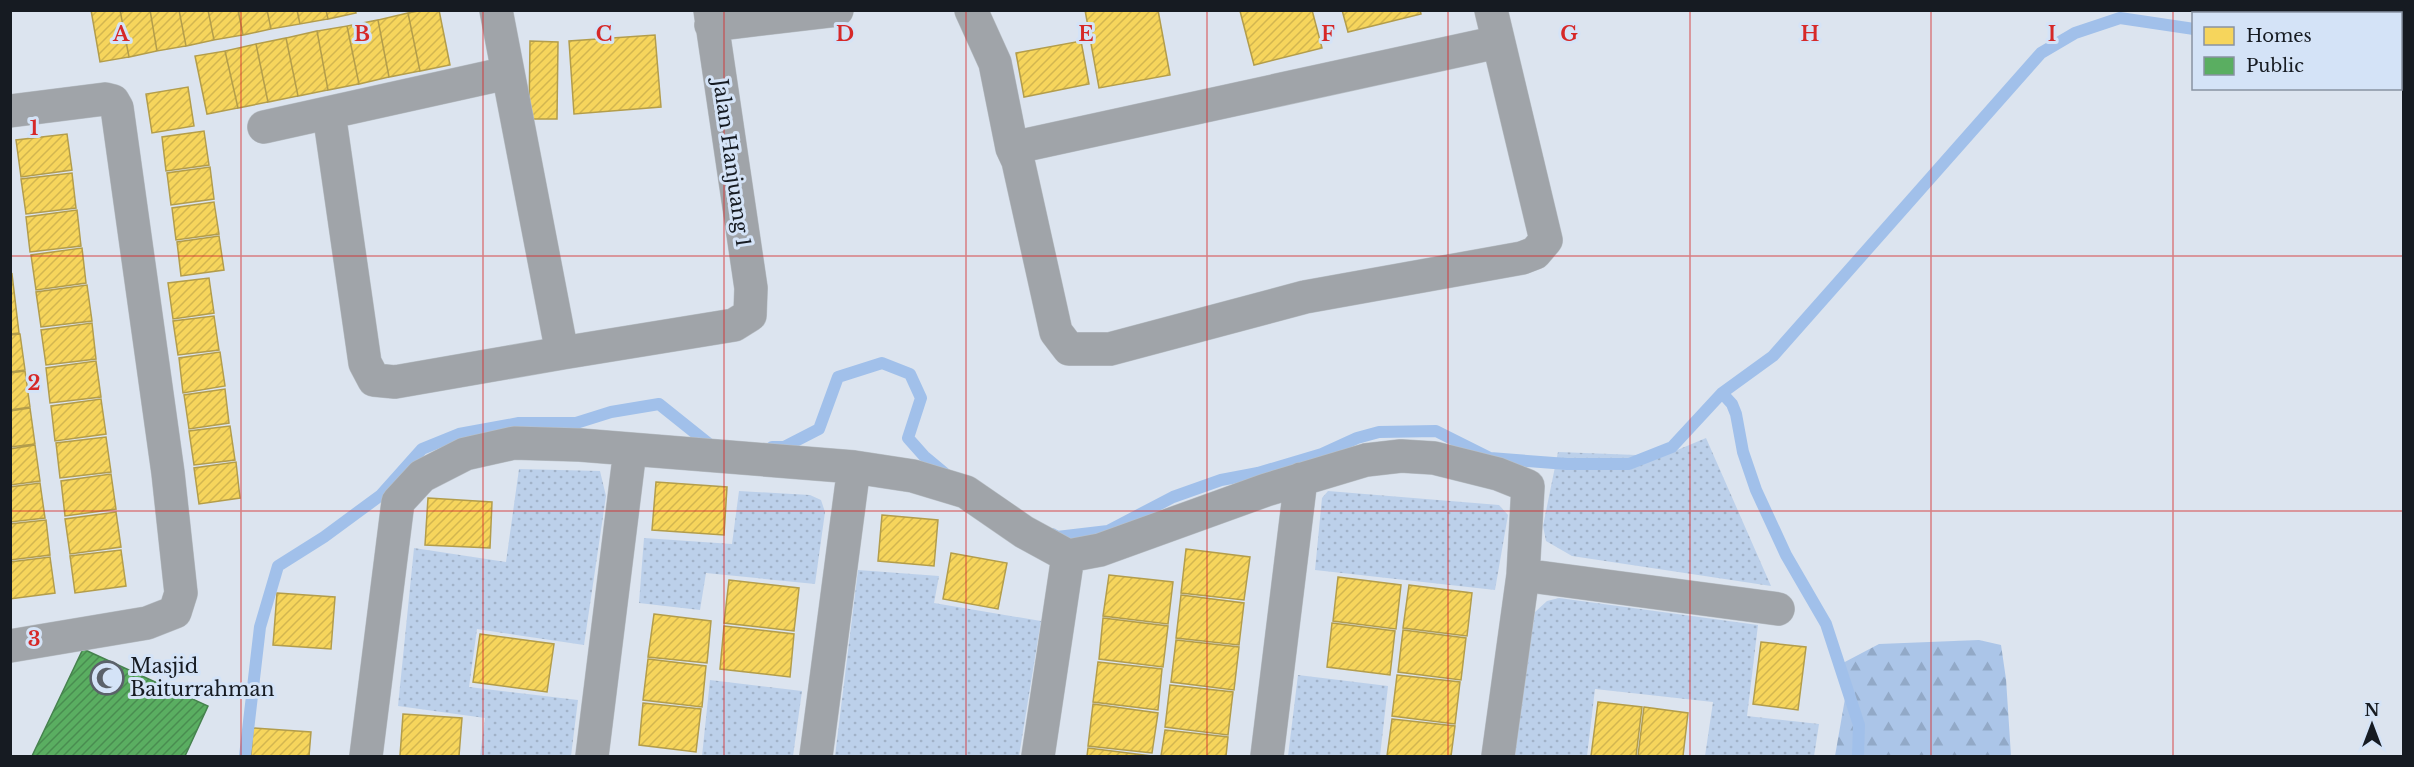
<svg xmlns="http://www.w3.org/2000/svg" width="2414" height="767" viewBox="0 0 2414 767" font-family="'Libre Baskerville',serif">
	<defs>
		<pattern id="grass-dots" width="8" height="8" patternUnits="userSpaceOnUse" patternTransform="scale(1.5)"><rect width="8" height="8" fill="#bcd0ea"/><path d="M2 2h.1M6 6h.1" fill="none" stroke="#a1b2c8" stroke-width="1.8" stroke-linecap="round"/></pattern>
		<pattern id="forest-firs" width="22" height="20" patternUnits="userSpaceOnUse" patternTransform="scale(1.5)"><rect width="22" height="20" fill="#abc5e8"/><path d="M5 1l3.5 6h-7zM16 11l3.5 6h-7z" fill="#92a9c7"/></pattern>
		<pattern id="homes-hatch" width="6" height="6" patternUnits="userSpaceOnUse" patternTransform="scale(1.5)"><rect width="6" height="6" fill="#f6d55c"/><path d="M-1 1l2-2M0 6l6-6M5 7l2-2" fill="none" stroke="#d2b650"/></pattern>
		<pattern id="public-hatch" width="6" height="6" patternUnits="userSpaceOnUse" patternTransform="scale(1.5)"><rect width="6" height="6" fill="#5aae61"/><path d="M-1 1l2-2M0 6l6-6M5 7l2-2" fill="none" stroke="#498d50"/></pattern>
	</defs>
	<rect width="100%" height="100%" fill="#dce4ef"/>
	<!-- grass -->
	<path fill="url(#grass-dots)" d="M 1706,438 L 1771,586 L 1572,556 L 1546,541 L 1543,526 L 1558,452 L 1663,456 Z
		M 519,469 L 600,471 L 606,496 L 584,645 L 477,629 L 469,687 L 578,700 L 571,756 L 480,756 L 485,718 L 398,706 L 414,548 L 506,562 Z
		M 739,491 L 810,495 L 821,500 L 825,512 L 815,584 L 706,573 L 700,610 L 639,603 L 644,538 L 732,544 Z
		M 1328,491 L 1499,505 L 1508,515 L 1495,590 L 1315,570 L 1322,498 Z
		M 858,570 L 939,576 L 934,603 L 1041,621 L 1019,756 L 835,756 Z
		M 1559,598 L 1758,625 L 1747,716 L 1819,724 L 1814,756 L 1705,756 L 1713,702 L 1595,689 L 1587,756 L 1513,756 L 1535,612 L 1547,601 Z
		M 1298,675 L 1388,686 L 1380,756 L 1288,756 Z
		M 710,680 L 802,691 L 793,756 L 702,756 Z"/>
	<!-- forest -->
	<path fill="url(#forest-firs)" d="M 1979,640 L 2001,645 L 2006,679 L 2011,756 L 1835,756 L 1846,693 L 1841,664 L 1879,644 Z"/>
	<!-- homes -->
	<path fill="url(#homes-hatch)" stroke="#b39d4b" stroke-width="1.5" d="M 91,10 L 120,10 L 129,57 L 100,62 Z
		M 120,10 L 150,10 L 157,51 L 129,57 Z
		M 150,10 L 179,10 L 186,46 L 157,51 Z
		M 179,10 L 208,10 L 214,40 L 186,46 Z
		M 208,10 L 238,10 L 243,35 L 214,40 Z
		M 238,10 L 267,10 L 271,29 L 243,35 Z
		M 267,10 L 297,10 L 300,24 L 271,29 Z
		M 297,10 L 326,10 L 328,19 L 300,24 Z
		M 326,10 L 355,10 L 356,13 L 328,19 Z
		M 423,10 L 439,10 L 450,65 L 420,71 L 408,13 Z
		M 1085,10 L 1158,10 L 1170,75 L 1099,88 Z
		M 1312,10 L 1322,48 L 1254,65 L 1240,11 Z
		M 1342,10 L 1420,10 L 1421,14 L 1348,32 Z
		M 408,13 L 420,71 L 389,77 L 378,20 Z
		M 378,20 L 389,77 L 359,84 L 347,26 Z
		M 347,26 L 359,84 L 328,90 L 317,31 Z
		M 317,31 L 328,90 L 298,96 L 286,38 Z
		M 655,35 L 661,107 L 574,114 L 569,41 Z
		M 286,38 L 298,96 L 268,102 L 256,44 Z
		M 530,41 L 558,42 L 557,119 L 529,119 Z
		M 1081,41 L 1089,84 L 1024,97 L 1016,53 Z
		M 256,44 L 268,102 L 238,108 L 225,51 Z
		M 225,51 L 238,108 L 207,114 L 195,56 Z
		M 188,87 L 194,126 L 152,133 L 146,94 Z
		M 204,131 L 209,165 L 166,171 L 162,137 Z
		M 67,134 L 72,170 L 21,177 L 16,140 Z
		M 210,167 L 214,199 L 171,205 L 167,173 Z
		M 72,173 L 76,208 L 26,214 L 21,179 Z
		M 214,202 L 219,234 L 176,240 L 172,208 Z
		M 77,210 L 81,246 L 30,252 L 26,217 Z
		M 219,236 L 224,270 L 181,276 L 177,242 Z
		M 82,248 L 86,283 L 36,290 L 31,255 Z
		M 12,274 L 19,333 L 10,334 L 10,275 Z
		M 209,278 L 214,313 L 173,319 L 168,283 Z
		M 87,285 L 92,321 L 41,327 L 36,292 Z
		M 214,316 L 219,350 L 178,355 L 173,321 Z
		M 92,323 L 96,359 L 46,365 L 41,330 Z
		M 20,334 L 25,370 L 10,372 L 10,335 Z
		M 220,352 L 225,386 L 183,393 L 179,358 Z
		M 96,361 L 101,397 L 50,403 L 46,368 Z
		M 25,371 L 30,407 L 10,410 L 10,373 Z
		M 225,389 L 229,423 L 189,429 L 184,395 Z
		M 101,399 L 106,434 L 55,441 L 51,406 Z
		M 30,408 L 35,444 L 10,447 L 10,411 Z
		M 230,426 L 235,460 L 194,465 L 189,431 Z
		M 106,437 L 111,472 L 60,478 L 56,443 Z
		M 35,445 L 40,481 L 10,485 L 10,449 Z
		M 236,462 L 240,498 L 199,504 L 194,468 Z
		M 111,474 L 116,509 L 65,516 L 61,481 Z
		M 656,482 L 727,487 L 724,535 L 652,530 Z
		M 40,483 L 45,518 L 10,522 L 10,487 Z
		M 428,498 L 492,502 L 490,548 L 425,545 Z
		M 116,512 L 121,547 L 70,554 L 65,519 Z
		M 882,515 L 938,520 L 934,566 L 878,561 Z
		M 46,520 L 50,555 L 10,560 L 10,524 Z
		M 1186,549 L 1250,557 L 1244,600 L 1181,593 Z
		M 121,550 L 126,586 L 75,593 L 70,556 Z
		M 951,553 L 1007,563 L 998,609 L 943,599 Z
		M 50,557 L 55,593 L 10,599 L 10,562 Z
		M 1109,575 L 1173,582 L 1168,624 L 1103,616 Z
		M 1338,577 L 1401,585 L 1396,629 L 1333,621 Z
		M 729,580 L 799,588 L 794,631 L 724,623 Z
		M 1409,585 L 1472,593 L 1467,636 L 1403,628 Z
		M 277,593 L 335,597 L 331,649 L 273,645 Z
		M 1181,595 L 1244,603 L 1239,645 L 1176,638 Z
		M 654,614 L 711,621 L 707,663 L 648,657 Z
		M 1103,618 L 1168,626 L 1163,667 L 1099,659 Z
		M 1332,623 L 1395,631 L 1390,675 L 1327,667 Z
		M 724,626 L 794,634 L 790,677 L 720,669 Z
		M 1403,630 L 1466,638 L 1461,680 L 1398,672 Z
		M 480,634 L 554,644 L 547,692 L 473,682 Z
		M 1176,640 L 1239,647 L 1234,690 L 1171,682 Z
		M 1761,642 L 1806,647 L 1798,710 L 1753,704 Z
		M 648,659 L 706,666 L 702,707 L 643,700 Z
		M 1098,662 L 1162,669 L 1158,710 L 1093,702 Z
		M 1397,675 L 1460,682 L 1455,724 L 1392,716 Z
		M 1170,685 L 1233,692 L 1228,735 L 1165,727 Z
		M 1598,702 L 1642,707 L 1636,756 L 1591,756 Z
		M 643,703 L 701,709 L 696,752 L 639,745 Z
		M 1093,704 L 1158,713 L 1152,753 L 1088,746 Z
		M 1644,707 L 1688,713 L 1683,756 L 1638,756 Z
		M 403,714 L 462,718 L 459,756 L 400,756 Z
		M 1392,719 L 1455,726 L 1451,756 L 1387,756 Z
		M 253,728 L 311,732 L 309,756 L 251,756 Z
		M 1165,730 L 1228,737 L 1226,756 L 1161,756 Z
		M 1088,748 L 1152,756 L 1087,756 Z"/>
	<!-- public -->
	<path fill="url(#public-hatch)" stroke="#46824e" stroke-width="1.5" d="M 83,649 L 208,706 L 185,756 L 32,756 Z"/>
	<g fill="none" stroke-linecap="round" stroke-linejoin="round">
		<!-- stream -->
		<path stroke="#a1c0ea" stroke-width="12" d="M 2400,83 L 2404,84
			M 1722,393 L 1732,404 L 1736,414 L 1743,452 L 1756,490 L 1786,555 L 1826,624 L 1859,725 L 1858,756
			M 772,447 L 784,447 L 819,429 L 838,377 L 882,363 L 910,374 L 921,398 L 908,438 L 924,456 L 948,476
			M 1052,534 L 1057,537 L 1108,531 L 1173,497 L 1221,480 L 1258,473 L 1322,454 L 1357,438 L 1379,432 L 1436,431 L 1490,458 L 1567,464 L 1629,464 L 1672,447 L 1722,393 L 1773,356 L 2041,53 L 2075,33 L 2120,18 L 2194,29
			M 245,756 L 260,627 L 278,566 L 324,537 L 381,495 L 422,449 L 459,434 L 519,423 L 576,423 L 611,412 L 659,404 L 714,448"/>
		<!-- minor casing -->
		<g stroke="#bac1c8" stroke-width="34">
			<path id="minor" d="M 496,10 L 562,353 L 734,325 L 750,315 L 751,288 L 710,10
				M 971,10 L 995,63 L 1012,148 L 1018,161 L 1056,332 L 1069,349 L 1110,349 L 1305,297 L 1522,258 L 1535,253 L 1546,240 L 1491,10
				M 711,25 L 837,10
				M 10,111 L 105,99 L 113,101 L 117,108 L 168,473 L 181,593 L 175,612 L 147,623 L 10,646
				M 329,113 L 365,363 L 374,380 L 395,382 L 562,353
				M 264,127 L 507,73
				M 1012,148 L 1498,42
				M 1523,575 L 1778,609
				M 366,756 L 398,502 L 422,476 L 465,454 L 514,443 L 580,445 L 854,467 L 913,476 L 966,492 L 1024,532 L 1068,556 L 1100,550 L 1266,490 L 1366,460 L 1401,456 L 1434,458 L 1498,474 L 1528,486 L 1523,575 L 1498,756
				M 592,756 L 630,450
				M 816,756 L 854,467
				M 1038,756 L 1068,556
				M 1267,756 L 1301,479"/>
		</g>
		<!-- minor -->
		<use href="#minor" stroke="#a0a4a9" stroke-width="33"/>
	</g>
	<!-- grid -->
	<path fill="none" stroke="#d62828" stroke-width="1.5" stroke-opacity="0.55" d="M 241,10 L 241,756M 483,10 L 483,756M 724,10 L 724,756M 966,10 L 966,756M 1207,10 L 1207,756M 1448,10 L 1448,756M 1690,10 L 1690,756M 1931,10 L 1931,756M 2173,10 L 2173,756M 10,256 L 2404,256M 10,511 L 2404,511"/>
	<!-- icons -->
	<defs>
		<g id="mosque-ring" transform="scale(1.725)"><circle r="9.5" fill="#d4e3f7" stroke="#5b616a" stroke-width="1.5"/><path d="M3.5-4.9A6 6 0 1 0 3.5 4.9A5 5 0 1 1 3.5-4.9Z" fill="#5b616a"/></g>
	</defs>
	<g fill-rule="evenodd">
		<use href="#mosque-ring" x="107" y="678"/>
	</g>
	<g text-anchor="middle" stroke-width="6" stroke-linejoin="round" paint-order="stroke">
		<!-- street labels -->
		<g font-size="20" fill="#161b22" stroke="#d4e3f7">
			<text transform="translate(732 163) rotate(82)" y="7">Jalan Hanjuang 1</text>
		</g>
		<!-- poi labels -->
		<g font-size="20" fill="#161b22" stroke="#d4e3f7" text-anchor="start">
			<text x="130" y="673">Masjid<tspan x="130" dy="23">Baiturrahman</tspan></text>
		</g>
	</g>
	<g font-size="20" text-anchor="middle" font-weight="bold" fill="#d62828" stroke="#d4e3f7" stroke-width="6" stroke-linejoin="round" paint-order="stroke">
		<text x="121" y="41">A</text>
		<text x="362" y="41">B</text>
		<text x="604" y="41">C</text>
		<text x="845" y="41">D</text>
		<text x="1086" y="41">E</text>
		<text x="1328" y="41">F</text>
		<text x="1569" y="41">G</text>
		<text x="1810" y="41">H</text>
		<text x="2052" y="41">I</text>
		<text x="34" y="135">1</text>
		<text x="34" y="390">2</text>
		<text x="34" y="646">3</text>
	</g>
	<!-- border -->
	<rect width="2414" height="767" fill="none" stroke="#161b22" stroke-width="24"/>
	<!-- legend -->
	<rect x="2192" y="12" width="210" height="78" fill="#d4e3f7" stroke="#8893a2" stroke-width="1.5"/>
	<rect x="2204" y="27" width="30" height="18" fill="#f6d55c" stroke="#8893a2" stroke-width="1.5"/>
	<text x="2246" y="42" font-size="18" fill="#161b22">Homes</text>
	<rect x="2204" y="57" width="30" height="18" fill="#5aae61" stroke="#8893a2" stroke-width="1.5"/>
	<text x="2246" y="72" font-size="18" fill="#161b22">Public</text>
	<!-- north arrow -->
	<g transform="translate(2372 725)" stroke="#d4e3f7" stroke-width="4.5" paint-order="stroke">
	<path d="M0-4.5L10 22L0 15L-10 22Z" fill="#161b22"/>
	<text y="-9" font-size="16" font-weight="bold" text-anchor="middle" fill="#161b22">N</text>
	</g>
</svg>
